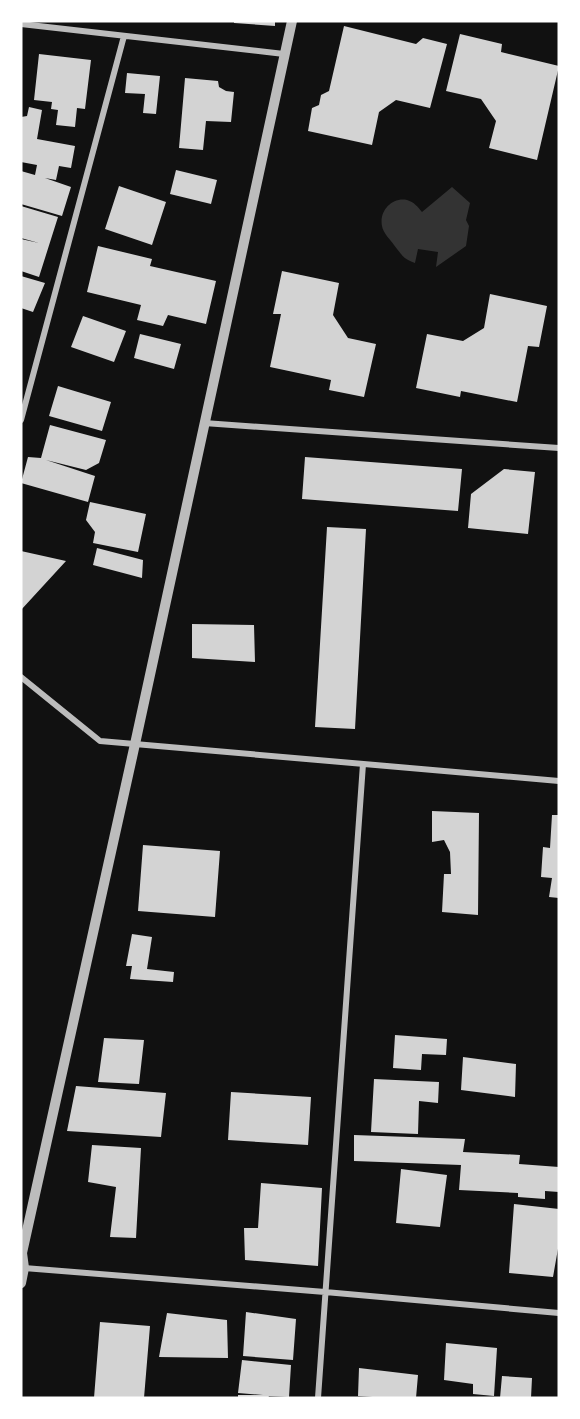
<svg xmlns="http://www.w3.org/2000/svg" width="580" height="1419" viewBox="0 0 580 1419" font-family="Inter,sans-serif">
	<rect width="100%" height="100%" fill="#111"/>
	<!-- water -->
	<path fill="#333" d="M 452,187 L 470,203 L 466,220 L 469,226 L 466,246 L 436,267 L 438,252 L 418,249 L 415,263 C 403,259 402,255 394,245 C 390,239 383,233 382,226 C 379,211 392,197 407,200 C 414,202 418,207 422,212 Z"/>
	<!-- building -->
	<path fill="#d3d3d3" d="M 234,21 L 275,21 L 275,26 L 234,23 Z
		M 344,26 L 416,44 L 423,38 L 447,44 L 430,108 L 396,100 L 379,112 L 372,145 L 308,131 L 312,108 L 319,105 L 321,95 L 329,91 Z
		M 460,34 L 502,44 L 501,52 L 559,66 L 537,160 L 489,148 L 496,121 L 481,99 L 446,91 Z
		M 39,54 L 91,60 L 85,109 L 77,108 L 75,127 L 56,125 L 58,110 L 51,109 L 52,102 L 34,100 Z
		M 127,73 L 160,76 L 156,114 L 143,113 L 145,94 L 125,93 Z
		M 185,78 L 218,81 L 219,87 L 226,91 L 234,92 L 231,122 L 206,121 L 203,150 L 179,148 Z
		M 29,107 L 42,110 L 37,139 L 75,146 L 71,168 L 59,166 L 56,180 L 45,178 L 71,187 L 62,216 L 21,204 L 21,171 L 35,175 L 37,165 L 21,162 L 21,117 L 27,116 Z
		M 176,170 L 217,180 L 211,204 L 170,194 Z
		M 119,186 L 166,202 L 152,245 L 105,229 Z
		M 21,206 L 58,217 L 39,277 L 21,271 L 21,239 L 39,243 L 21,238 Z
		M 98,246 L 152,259 L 150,266 L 216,281 L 206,324 L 168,315 L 163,326 L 137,320 L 141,305 L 87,292 Z
		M 282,271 L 339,283 L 333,315 L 348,338 L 376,344 L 364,397 L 329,390 L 331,380 L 270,367 L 281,314 L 273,314 Z
		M 21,276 L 45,283 L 33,312 L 21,308 Z
		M 490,294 L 547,306 L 539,347 L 528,346 L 517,402 L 461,391 L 460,397 L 416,388 L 427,334 L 463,341 L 484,328 Z
		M 83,316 L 126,331 L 114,362 L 71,347 Z
		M 140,334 L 181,344 L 174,369 L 134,358 Z
		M 58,386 L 111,402 L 102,431 L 49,416 Z
		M 50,425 L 106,440 L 99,463 L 86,470 L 46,460 L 95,476 L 88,502 L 21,483 L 28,457 L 41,458 Z
		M 305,457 L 462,469 L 458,511 L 302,499 Z
		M 504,469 L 535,472 L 528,534 L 468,528 L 471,494 Z
		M 90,502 L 146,514 L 138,552 L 93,543 L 95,532 L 86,520 Z
		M 327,527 L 366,529 L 355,729 L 315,727 Z
		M 97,548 L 143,560 L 142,578 L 93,565 Z
		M 21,551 L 66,561 L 21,610 Z
		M 192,624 L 254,625 L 255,662 L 192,658 Z
		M 432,811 L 479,813 L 478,915 L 442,912 L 444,874 L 451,874 L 450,852 L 444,840 L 432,842 Z
		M 552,815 L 559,815 L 559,898 L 549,897 L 552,878 L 541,877 L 543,847 L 550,848 Z
		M 143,845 L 220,851 L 215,917 L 138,911 Z
		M 132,934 L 152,937 L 147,969 L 174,972 L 173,982 L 130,979 L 132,966 L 126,966 Z
		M 395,1035 L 447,1039 L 446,1055 L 422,1054 L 421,1070 L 393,1068 Z
		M 104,1038 L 144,1040 L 139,1084 L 98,1082 Z
		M 463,1057 L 516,1064 L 515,1097 L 461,1090 Z
		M 374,1079 L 439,1082 L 438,1103 L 419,1101 L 418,1134 L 371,1132 Z
		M 76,1086 L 166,1093 L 161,1137 L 67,1131 Z
		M 231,1092 L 311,1097 L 308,1145 L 228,1140 Z
		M 354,1135 L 465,1139 L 463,1152 L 520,1155 L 519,1164 L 559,1167 L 559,1192 L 545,1191 L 545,1199 L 518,1197 L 518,1193 L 459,1190 L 461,1165 L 354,1161 Z
		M 92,1145 L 141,1148 L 136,1238 L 110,1237 L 116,1187 L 88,1182 Z
		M 401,1169 L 447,1175 L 440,1227 L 396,1223 Z
		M 261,1183 L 322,1188 L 318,1266 L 245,1260 L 244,1228 L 258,1228 Z
		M 514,1204 L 559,1209 L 559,1243 L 553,1277 L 509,1273 Z
		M 246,1312 L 296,1319 L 293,1360 L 243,1356 Z
		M 167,1313 L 227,1320 L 228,1358 L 159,1357 Z
		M 100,1322 L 150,1326 L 144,1398 L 94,1398 Z
		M 446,1343 L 497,1348 L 494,1396 L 473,1394 L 473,1384 L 444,1380 Z
		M 242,1360 L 291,1365 L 289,1397 L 269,1396 L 268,1398 L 238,1398 L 238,1395 L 263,1395 L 238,1393 Z
		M 359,1368 L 418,1375 L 416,1398 L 387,1398 L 358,1396 Z
		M 502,1376 L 532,1378 L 531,1398 L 500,1398 Z"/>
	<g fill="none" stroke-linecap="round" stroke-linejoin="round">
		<!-- minor -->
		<path stroke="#bcbcbc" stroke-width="6" d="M 21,24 L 284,54
			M 21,420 L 124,36
			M 204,423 L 559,448
			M 21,677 L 100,741 L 559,781
			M 24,1268 L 325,1292 L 559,1313
			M 318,1398 L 363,764"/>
		<!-- tertiary -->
		<path stroke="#bcbcbc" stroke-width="10" d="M 21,1283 L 24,1268 L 22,1253 L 135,744 L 292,21"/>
	</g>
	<!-- border -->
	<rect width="580" height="1419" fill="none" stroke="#ffffff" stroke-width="45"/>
</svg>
